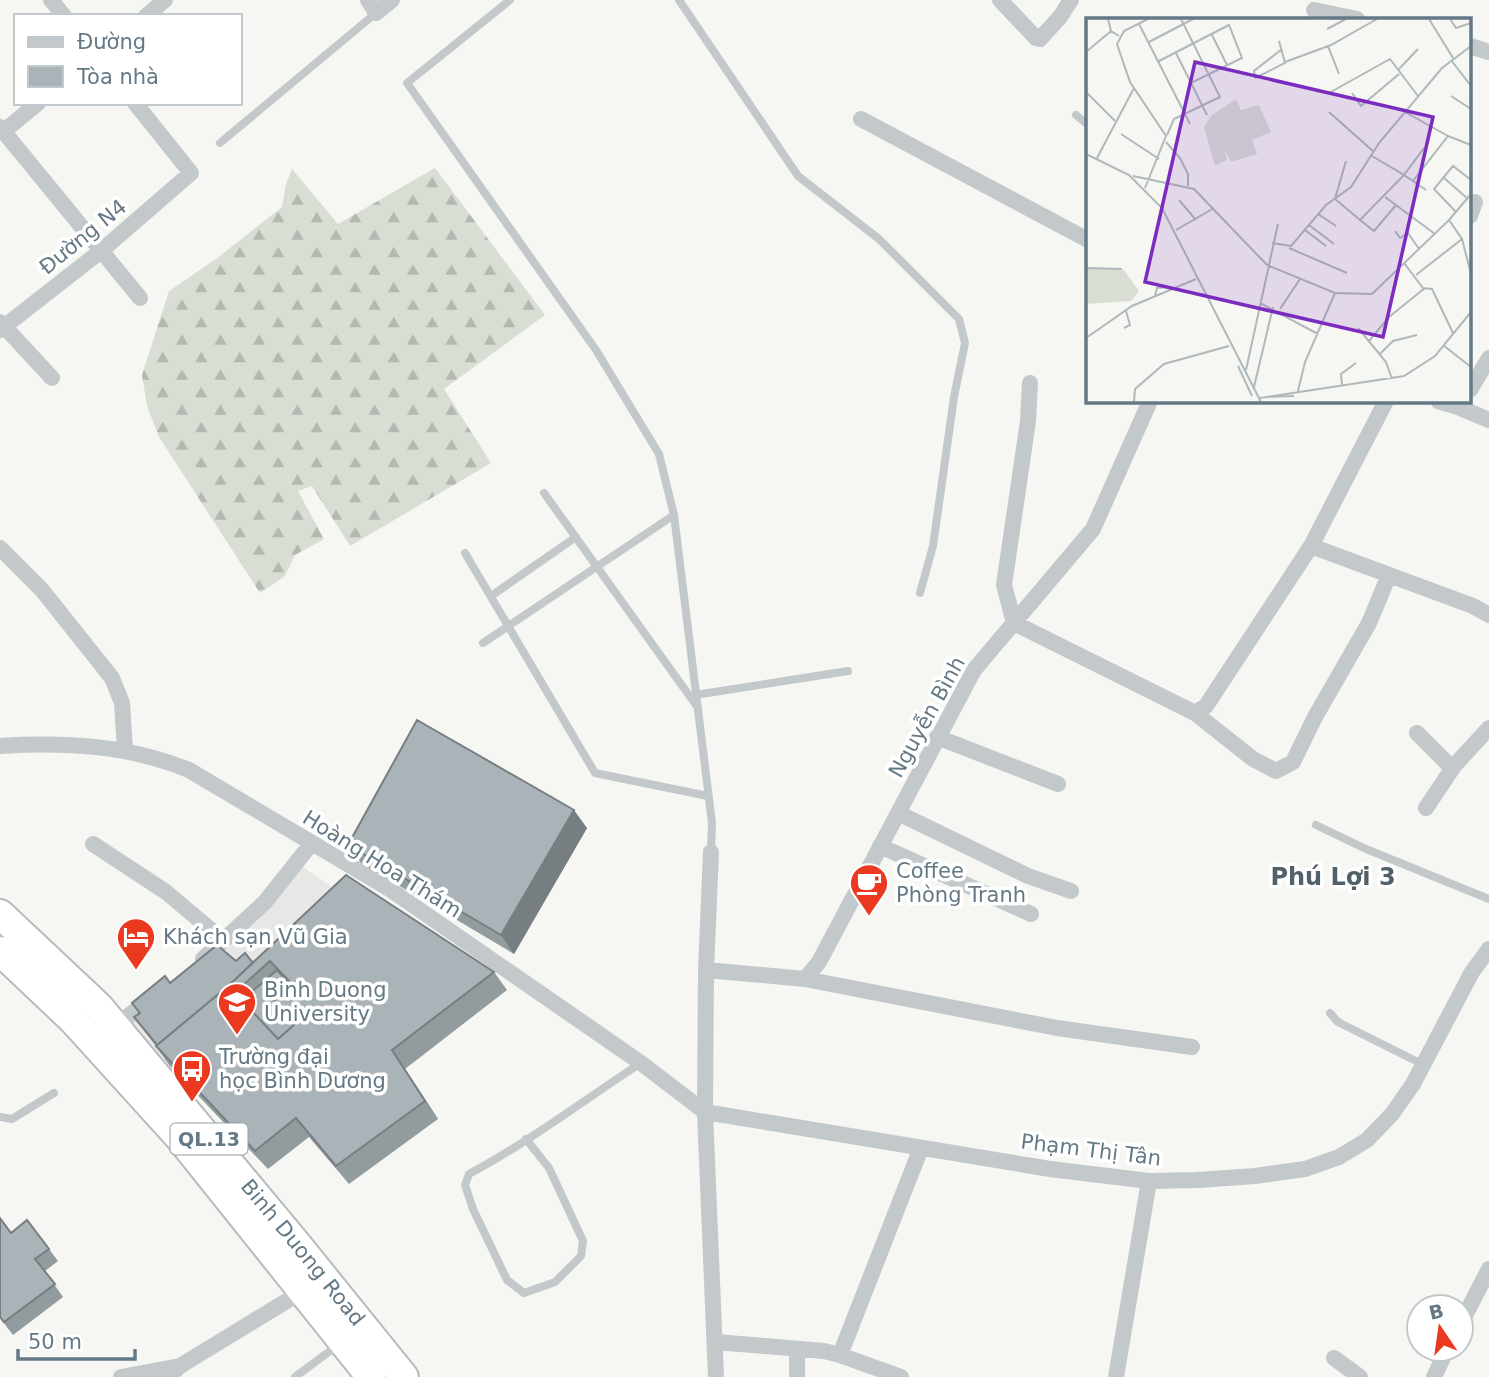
<svg xmlns="http://www.w3.org/2000/svg" width="1489" height="1377" viewBox="0 0 1489 1377" font-family="'DejaVu Sans',sans-serif">
	<defs>
		<pattern id="forest-firs" width="22" height="20" patternUnits="userSpaceOnUse" patternTransform="scale(1.75)"><rect width="22" height="20" fill="#d8ded3"/><path d="M5 1l3.5 6h-7zM16 11l3.5 6h-7z" fill="#b3b9b1"/></pattern>
	</defs>
	<rect width="100%" height="100%" fill="#f6f6f2"/>
	<!-- built -->
	<path fill="#e7e7e6" d="M 300,865 L 344,895 L 240,1006 L 169,1065 L 132,1022 Z"/>
	<!-- forest -->
	<path fill="url(#forest-firs)" d="M 435,168 L 545,315 L 444,389 L 491,463 L 350,546 L 312,486 L 298,491 L 324,539 L 295,555 L 285,576 L 260,593 L 159,437 L 147,406 L 142,375 L 169,291 L 216,259 L 282,207 L 286,184 L 292,169 L 338,224 Z"/>
	<g fill="none" stroke-linecap="round" stroke-linejoin="round">
		<!-- highway casing -->
		<g stroke="#b8bbbe" stroke-width="32">
			<g id="highway">
				<path id="s1" d="M 0,914 L 99,1007 L 295,1242 L 404,1377"/>
				<path d="M 0,951 L 73,1020 L 180,1138 L 371,1377"/>
			</g>
		</g>
		<!-- lane -->
		<path stroke="#c3c8ca" stroke-width="8" d="M 510,0 L 407,83 L 596,350 L 659,454 L 674,515 L 712,823 L 711,852
			M 679,0 L 798,176 L 879,239 L 959,319 L 965,343 L 954,397 L 933,546 L 920,593
			M 1076,115 L 1088,125
			M 220,143 L 376,13
			M 544,493 L 696,705
			M 465,553 L 595,773 L 708,796
			M 491,596 L 576,537
			M 483,643 L 674,515
			M 695,695 L 848,671
			M 1316,825 L 1366,849 L 1489,899
			M 1330,1013 L 1338,1022 L 1424,1065
			M 0,1117 L 12,1119 L 54,1093
			M 526,1139 L 549,1168 L 583,1241 L 581,1256 L 555,1282 L 524,1293 L 507,1280 L 473,1209 L 465,1185 L 469,1174 C 529,1142 584,1100 641,1063
			M 295,1377 L 338,1345"/>
		<!-- street -->
		<path stroke="#c3c8ca" stroke-width="16" d="M 51,0 L 64,16
			M 368,0 L 376,13 L 392,0
			M 1000,0 L 1036,38 L 1040,39 L 1060,17 L 1071,0
			M 1314,10 L 1357,19
			M 146,16 L 165,0
			M 1470,46 L 1489,52
			M 861,119 L 1088,240
			M 0,127 L 140,298
			M 4,131 L 38,103
			M 1470,216 L 1475,202
			M 0,322 L 52,378
			M 0,330 L 101,251 L 191,173 L 135,103
			M 1030,383 L 1028,421 L 1004,585 L 1014,623 L 1195,713 L 1206,706 L 1311,546 L 1386,401
			M 1470,390 L 1489,358
			M 1438,401 L 1458,407 L 1489,420
			M 1311,546 L 1473,606 L 1489,615
			M 0,548 L 42,590 L 112,678 L 122,703 L 125,750
			M 1195,713 L 1253,759 L 1276,771 L 1293,762 L 1315,717 L 1369,623 L 1389,575
			M 1417,733 L 1450,766 L 1454,766 L 1489,728
			M 937,737 L 1058,784
			M 0,746 C 65,742 128,745 189,770 L 388,888 L 641,1063 L 705,1112 L 1050,1169 L 1149,1181 L 1198,1180 L 1255,1176 L 1305,1169 L 1339,1157 L 1367,1140 L 1392,1114 L 1413,1084 L 1472,972 L 1489,949
			M 1426,808 L 1454,766
			M 898,813 L 1028,876 L 1071,891
			M 93,844 L 166,892 L 223,940
			M 880,846 L 1031,914
			M 711,852 L 706,970 L 705,1112 L 716,1377
			M 203,959 L 265,902 L 311,844
			M 706,970 L 805,979 L 819,962 L 974,670 L 1093,529 L 1150,401
			M 805,979 L 1057,1028 L 1192,1047
			M 115,1026 L 152,998
			M 1461,1323 L 1489,1269
			M 716,1342 L 824,1351 L 840,1355 L 901,1377
			M 797,1349 L 797,1377
			M 840,1355 L 921,1148
			M 1334,1358 L 1360,1377
			M 121,1377 L 180,1366
			M 168,1377 L 180,1366 L 303,1291
			M 1116,1377 L 1149,1181
			M 1434,1377 L 1447,1349"/>
		<!-- highway -->
		<use href="#highway" stroke="#fff" stroke-width="28"/>
	</g>
	<!-- wall -->
	<path fill="#929b9e" d="M 587,828 L 514,954 L 361,863 L 348,845 Z
		M 346,875 L 494,972 L 507,990 L 405,1069 L 438,1119 L 349,1184 L 309,1137 L 268,1169 L 169,1065 L 156,1046 L 134,1017 L 139,1014 L 132,1003 L 170,983 L 253,963 Z
		M 0,1218 L 11,1233 L 49,1249 L 58,1261 L 45,1271 L 63,1297 L 13,1335 L 0,1318 Z"/>
	<!-- shaded-wall -->
	<path fill="#777e81" d="M 574,810 L 587,828 L 514,954 L 501,935 Z
		M 392,1050 L 405,1069 L 438,1119 L 425,1101 Z"/>
	<!-- building -->
	<path fill="#aab4b8" stroke="#777e81" stroke-width="2" fill-rule="evenodd" d="M 417,720 L 574,810 L 501,935 L 348,845 Z
		M 346,875 L 494,972 L 392,1050 L 425,1101 L 336,1166 L 296,1118 L 255,1151 L 156,1046 L 227,987 ZM 270,961 L 290,982 L 272,998 L 295,1024 L 278,1039 L 250,1009 L 247,1012 L 232,995 Z
		M 217,945 L 236,961 L 245,953 L 253,963 L 227,987 L 157,1045 L 134,1017 L 140,1013 L 132,1003 L 165,976 L 170,983 Z
		M 277,970 L 289,983 L 272,998 L 278,1007 L 294,1025 L 278,1039 L 250,1009 L 247,1012 L 239,1003 Z
		M 0,1218 L 11,1233 L 27,1220 L 49,1249 L 35,1259 L 55,1284 L 4,1322 L 0,1317 Z"/>
	<!-- icons -->
	<defs>
		<g id="cafe-pin" transform="scale(2.0125)"><path d="M0 17L-7.5 6A9.5 9.5 0 1 1 7.5 6Z" fill="#ea391e" stroke="#fff"/><path d="M-5.5-4.5H6V0H3Q3 3.5 0 3.5H-2.5Q-5.5 3.5-5.5 0ZM3-3.2v2h1.7v-2ZM-6 4.5H4V6H-6Z" fill="#fff"/></g>
		<g id="hotel-pin" transform="scale(2.0125)"><path d="M0 17L-7.5 6A9.5 9.5 0 1 1 7.5 6Z" fill="#ea391e" stroke="#fff"/><path d="M-6-4.5h1.5V1H6V5H4.5V3h-9V5H-6ZM-4 0a1.8 1.8 0 1 1 3.6 0ZM.5 0V-2.5h3Q6-2.5 6 0Z" fill="#fff"/></g>
		<g id="university-pin" transform="scale(2.0125)"><path d="M0 17L-7.5 6A9.5 9.5 0 1 1 7.5 6Z" fill="#ea391e" stroke="#fff"/><path d="M0-5L7-2L0 1L-7-2ZM-4 1L0 2.5L4 1V4Q0 6-4 4Z" fill="#fff"/></g>
		<g id="bus-pin" transform="scale(2.0125)"><path d="M0 17L-7.5 6A9.5 9.5 0 1 1 7.5 6Z" fill="#ea391e" stroke="#fff"/><path d="M-5-6H5V4H4V6H2V4H-2V6H-4V4H-5ZM-3.5-4V0h7V-4ZM-3.5 1.2v1.5H-2V1.2ZM2 1.2v1.5H3.5V1.2Z" fill="#fff"/></g>
	</defs>
	<g fill-rule="evenodd">
		<use href="#cafe-pin" x="869" y="883"/>
		<use href="#hotel-pin" x="136" y="937"/>
		<use href="#university-pin" x="237" y="1002"/>
		<use href="#bus-pin" x="192" y="1069"/>
	</g>
	<g text-anchor="middle" stroke-width="7" stroke-linejoin="round" paint-order="stroke">
		<!-- shield labels -->
		<rect fill="#fff" stroke="#92a1aa" stroke-width="2" x="170.5" y="1123.5" width="77" height="31" rx="5"/>
		<g font-size="19" font-weight="bold" fill="#647985">
			<text x="209" y="1146">QL.13</text>
		</g>
		<!-- street labels -->
		<g font-size="21" fill="#647985" stroke="#fff">
			<text transform="translate(83 237) rotate(-39)" y="7">Đường N4</text>
			<text transform="translate(927 717) rotate(-61)" y="7">Nguyễn Bình</text>
			<text transform="translate(382 864) rotate(32)" y="7">Hoàng Hoa Thám</text>
			<text transform="translate(1091 1150) rotate(7)" y="7">Phạm Thị Tân</text>
			<text dy="7" stroke="none"><textPath href="#s1" startOffset="455">Binh Duong Road</textPath></text>
		</g>
		<!-- poi labels -->
		<g font-size="21" fill="#647985" stroke="#fff" text-anchor="start">
			<text x="896" y="878">Coffee<tspan x="896" dy="24">Phòng Tranh</tspan></text>
			<text x="163" y="944">Khách sạn Vũ Gia</text>
			<text x="264" y="997">Binh Duong<tspan x="264" dy="24">University</tspan></text>
			<text x="219" y="1064">Trường đại<tspan x="219" dy="24">học Bình Dương</tspan></text>
		</g>
		<!-- quarter labels -->
		<g font-size="24" font-weight="bold" fill="#526169" stroke="#fff">
			<text x="1333" y="885">Phú Lợi 3</text>
		</g>
	</g>
	<!-- overview -->
	<g transform="translate(1086 18)">
		<rect width="385" height="385" fill="#f6f6f2"/>
		<path d="M 150,81 L 155,92 L 173,87 L 185,114 L 166,122 L 171,136 L 145,144 L 139,133 L 141,142 L 129,148 L 118,109 L 126,97 Z" fill="#d8ded3"/>
		<path d="M 0,250 L 38,252 L 53,273 L 45,283 L 0,286 Z" fill="#d8ded3"/>
		<path fill="none" stroke="#afb9bc" stroke-width="2" d="M 22,1 L 25,13 L 33,18M 343,1 L 367,40M 364,1 L 370,10 L 385,5M 53,6 L 104,106M 241,11 L 260,1M 126,17 L 141,47M 63,24 L 107,1M 242,28 L 253,56M 0,34 L 25,13M 90,35 L 121,97M 365,42 L 385,68M 73,43 L 143,7 L 156,40 L 105,65M 199,44 L 245,27 L 291,1M 313,51 L 332,31M 169,60 L 199,45 L 193,23M 169,60 L 168,53 L 196,31M 0,74 L 29,103M 243,75 L 304,41 L 332,78M 266,75 L 275,88 L 313,56M 365,78 L 385,91M 243,94 L 288,134M 319,94 L 362,118M 35,116 L 73,141M 81,117 L 88,101 L 134,79 L 95,1M 80,124 L 94,140 L 102,156 L 102,168M 338,130 L 318,157 L 340,172M 0,136 L 43,157 L 76,190 L 175,384M 11,140 L 48,70M 260,143 L 249,181 L 274,202 L 318,157 L 286,138M 47,158 L 108,171 L 181,247 L 249,275 L 286,276 L 363,202 L 376,221 L 385,256M 357,159 L 382,181M 327,163 L 362,118 L 385,127M 59,170 L 80,118 L 44,64 L 31,26 L 38,13 L 62,1M 299,179 L 349,216M 93,182 L 110,202M 370,194 L 348,171 L 367,148 L 385,162M 232,196 L 250,208M 274,202 L 288,213 L 310,187M 363,202 L 385,176M 223,207 L 248,226M 90,212 L 128,190M 219,212 L 240,228M 309,213 L 314,220 L 322,215 L 333,231M 186,225 L 205,228 L 240,187 L 265,169 L 293,125 L 356,50 L 385,28M 203,230 L 261,255M 318,245 L 337,270 L 346,271 L 367,315M 0,250 L 36,251M 330,257 L 376,221M 69,278 L 71,270 L 85,269M 174,285 L 232,316M 194,291 L 214,261M 38,310 L 44,307 L 40,293M 272,310 L 300,344 L 306,361M 0,320 L 46,288 L 110,261M 283,323 L 303,299 L 339,270M 357,327 L 385,349M 294,336 L 307,323 L 331,317M 152,348 L 166,378M 160,352 L 192,206M 256,367 L 255,356 L 270,345M 168,369 L 187,289M 212,373 L 219,344 L 249,275M 179,379 L 208,378M 174,380 L 318,358 L 349,338 L 385,294M 48,384 L 49,371 L 78,346 L 143,328"/>
		<path fill="#7b2cbf" fill-opacity="0.15" stroke="#7b2cbf" stroke-width="3.5" d="M 109,44 L 347,99 L 297,319 L 59,264 Z"/>
		<rect width="385" height="385" fill="none" stroke="#647985" stroke-width="3.5"/>
	</g>
	<!-- legend -->
	<rect x="14" y="14" width="228" height="91" fill="#ffffff" stroke="#c1c9ce" stroke-width="2"/>
	<rect x="28" y="37" width="35" height="10" fill="#c3c8ca" stroke="#c1c9ce" stroke-width="2"/>
	<text x="77" y="49" font-size="21" fill="#647985">Đường</text>
	<rect x="28" y="66" width="35" height="21" fill="#aab4b8" stroke="#c1c9ce" stroke-width="2"/>
	<text x="77" y="84" font-size="21" fill="#647985">Tòa nhà</text>
	<!-- north arrow -->
	<g transform="translate(1440 1328) rotate(347)"><circle r="33" fill="#ffffff" stroke="#c1c9ce" stroke-width="2"/>
	<path d="M0-5L12 26L0 18L-12 26Z" fill="#ea391e"/>
	<text y="-10" font-size="19" font-weight="bold" text-anchor="middle" fill="#647985">B</text>
	</g>
	<!-- scale -->
	<path d="M18 1349v10h117v-10" fill="none" stroke="#647985" stroke-width="3.5"/>
	<text x="28" y="1349" font-size="21" fill="#647985" stroke="#ffffff" stroke-width="5" paint-order="stroke">50 m</text>
</svg>
